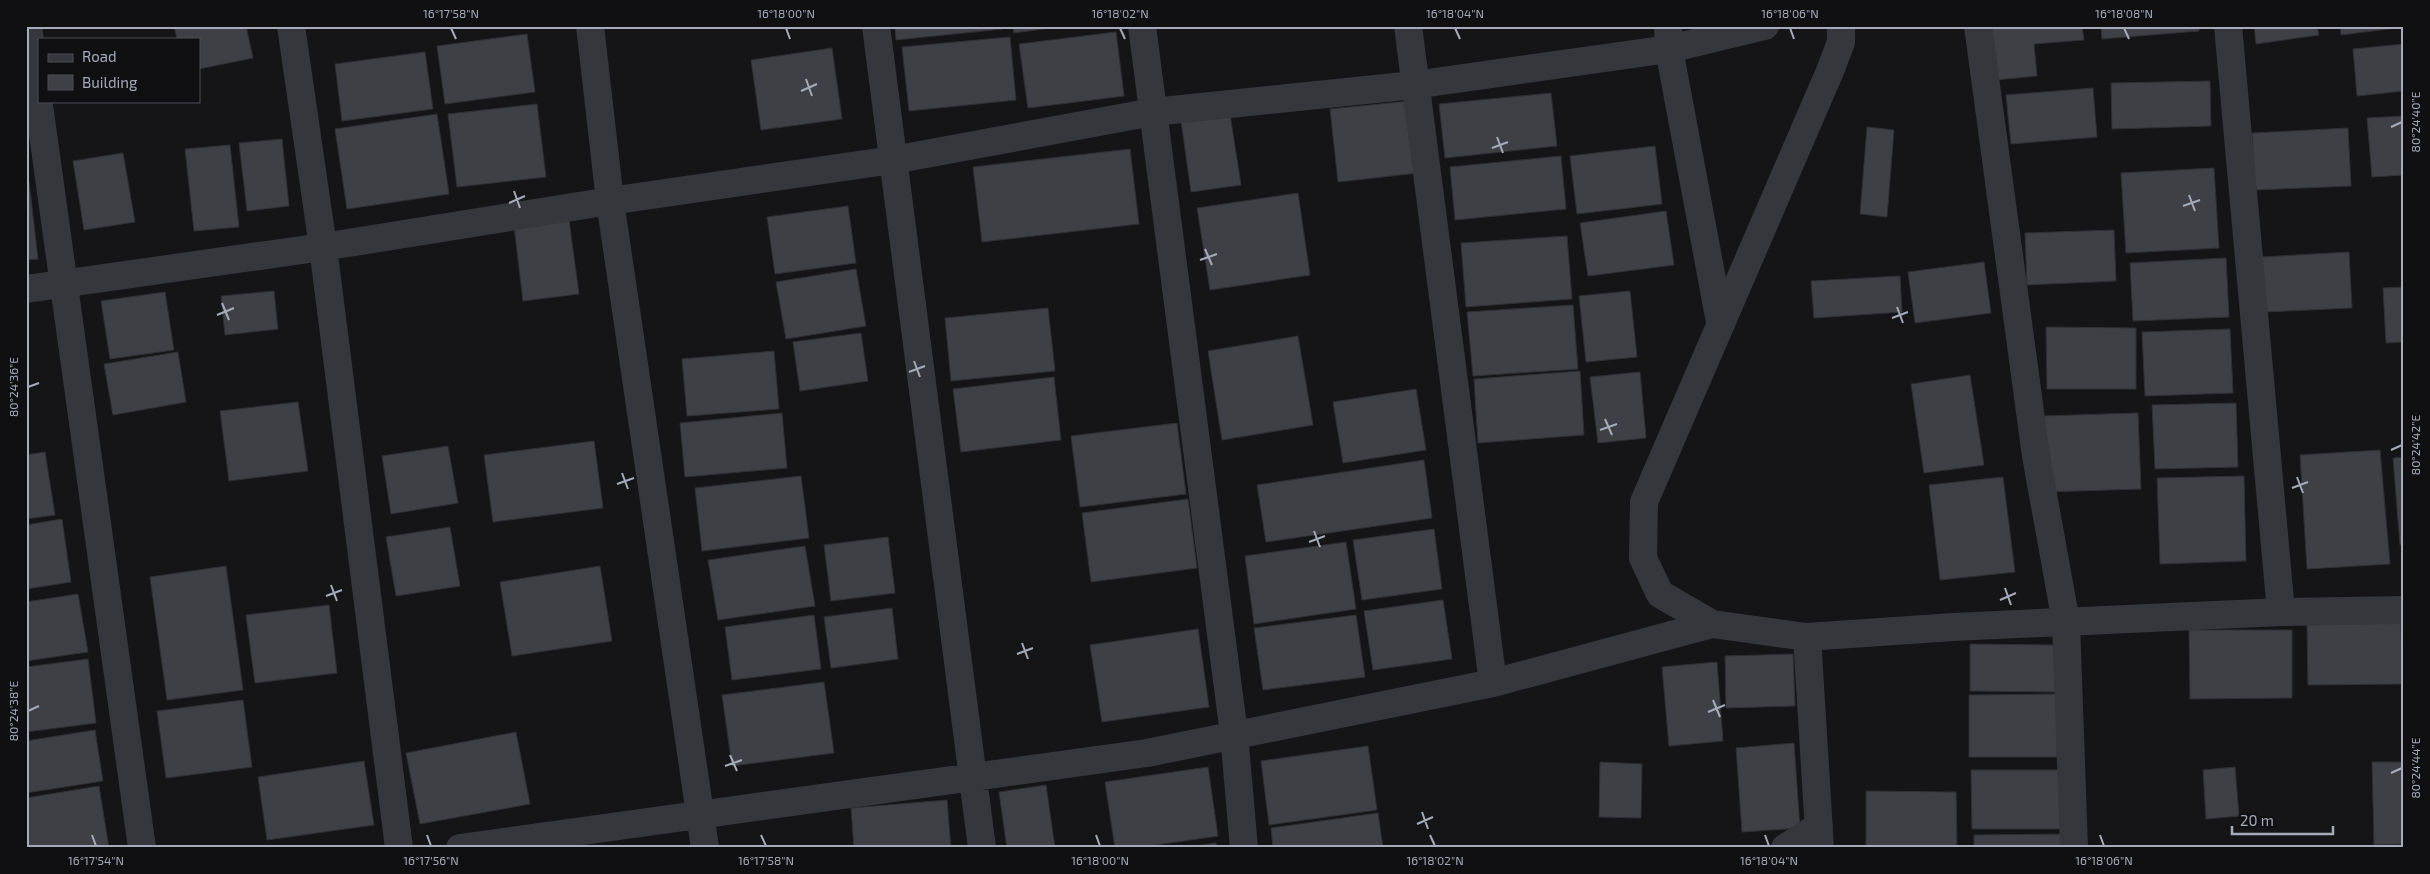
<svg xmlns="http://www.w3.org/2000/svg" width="2430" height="874" viewBox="0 0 2430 874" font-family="'Exo 2',sans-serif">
	<rect width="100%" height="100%" fill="#151518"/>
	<!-- building -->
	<path fill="#3f4045" stroke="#2f2f34" d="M 174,26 L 246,26 L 253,58 L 199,69 L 199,39 L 177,39 Z
		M 895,26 L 1003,26 L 1003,29 L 896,40 Z
		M 1013,26 L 1065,26 L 1014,33 Z
		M 1991,26 L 2082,26 L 2084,40 L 2034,44 L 2037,76 L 1996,80 Z
		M 2101,26 L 2199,26 L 2199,31 L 2102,39 Z
		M 2254,26 L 2317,26 L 2319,35 L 2256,44 Z
		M 2340,26 L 2404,26 L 2404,27 L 2341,35 Z
		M 1116,32 L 1124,96 L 1028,108 L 1019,44 Z
		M 527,34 L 535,92 L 445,104 L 437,46 Z
		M 1010,37 L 1016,100 L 909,111 L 902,47 Z
		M 2404,44 L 2404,91 L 2357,96 L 2353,49 Z
		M 832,48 L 842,119 L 761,130 L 751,60 Z
		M 425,52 L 433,109 L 342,121 L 335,64 Z
		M 2210,81 L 2211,126 L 2112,129 L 2111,83 Z
		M 2093,88 L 2097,137 L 2011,144 L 2006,95 Z
		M 1551,93 L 1557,146 L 1445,158 L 1439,104 Z
		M 1410,101 L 1418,173 L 1338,182 L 1330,109 Z
		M 537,104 L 546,177 L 457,187 L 448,114 Z
		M 437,114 L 449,194 L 347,209 L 335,129 Z
		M 1230,114 L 1241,185 L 1191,192 L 1181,121 Z
		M 2404,116 L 2404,175 L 2372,177 L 2367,118 Z
		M 1867,127 L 1894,130 L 1887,217 L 1860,214 Z
		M 2348,128 L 2351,186 L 2255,190 L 2252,133 Z
		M 282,139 L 289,206 L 247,211 L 239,143 Z
		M 230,145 L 239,227 L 194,231 L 185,149 Z
		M 1655,146 L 1662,204 L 1577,214 L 1570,156 Z
		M 1130,149 L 1139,224 L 982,242 L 973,167 Z
		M 123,153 L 135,222 L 84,230 L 73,161 Z
		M 1561,156 L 1566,209 L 1455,220 L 1450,167 Z
		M 2214,168 L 2219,248 L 2126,253 L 2121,173 Z
		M 26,181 L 29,181 L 38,259 L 26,260 Z
		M 1298,193 L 1310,275 L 1210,290 L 1197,208 Z
		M 848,206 L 856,263 L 775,274 L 767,217 Z
		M 1666,211 L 1674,265 L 1588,276 L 1580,223 Z
		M 569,220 L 579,294 L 523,301 L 514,226 Z
		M 2114,230 L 2116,281 L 2027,285 L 2025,233 Z
		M 1567,236 L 1572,299 L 1466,307 L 1461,243 Z
		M 2349,252 L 2352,308 L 2265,312 L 2262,257 Z
		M 2226,258 L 2229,317 L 2133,321 L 2130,263 Z
		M 1984,262 L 1991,313 L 1915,323 L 1908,272 Z
		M 856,269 L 866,326 L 786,339 L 776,282 Z
		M 1900,276 L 1902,312 L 1814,318 L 1811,281 Z
		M 2404,287 L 2404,342 L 2386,343 L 2383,288 Z
		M 274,291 L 278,329 L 225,335 L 221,296 Z
		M 1630,291 L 1637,357 L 1586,362 L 1579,296 Z
		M 165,292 L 174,350 L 110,359 L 101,301 Z
		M 1573,305 L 1578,369 L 1473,376 L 1467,312 Z
		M 1048,308 L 1055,371 L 951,381 L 945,318 Z
		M 2046,327 L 2136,328 L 2136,389 L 2047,389 Z
		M 2230,329 L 2233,393 L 2145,396 L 2142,332 Z
		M 861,333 L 868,381 L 800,391 L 793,342 Z
		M 1298,336 L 1313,425 L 1222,440 L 1208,351 Z
		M 774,351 L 779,409 L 687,416 L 682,359 Z
		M 178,352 L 186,402 L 113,415 L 104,364 Z
		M 1580,371 L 1584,435 L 1478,443 L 1474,379 Z
		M 1640,372 L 1646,438 L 1598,443 L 1590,377 Z
		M 1970,375 L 1984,465 L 1924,473 L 1911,384 Z
		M 1054,377 L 1061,440 L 961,452 L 953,389 Z
		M 1416,389 L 1426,450 L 1343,463 L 1333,402 Z
		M 298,402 L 308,471 L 229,481 L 220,411 Z
		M 2236,403 L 2238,467 L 2155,469 L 2152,405 Z
		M 782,413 L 787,468 L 685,477 L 680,423 Z
		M 2138,413 L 2141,489 L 2043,492 L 2041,416 Z
		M 1177,423 L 1186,494 L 1080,507 L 1071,436 Z
		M 594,441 L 603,508 L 493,522 L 484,455 Z
		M 448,446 L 458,503 L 391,514 L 382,456 Z
		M 2380,450 L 2390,564 L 2307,569 L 2300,455 Z
		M 45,452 L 55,515 L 26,519 L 26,455 Z
		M 2404,457 L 2404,544 L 2400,545 L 2393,458 Z
		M 1424,460 L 1432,518 L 1266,542 L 1257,485 Z
		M 801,476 L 809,538 L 702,551 L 695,488 Z
		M 2244,476 L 2246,561 L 2160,564 L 2157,478 Z
		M 2003,477 L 2015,572 L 1940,580 L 1929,485 Z
		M 1188,499 L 1197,568 L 1091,582 L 1082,513 Z
		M 62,519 L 71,582 L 26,589 L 26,525 Z
		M 450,527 L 460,586 L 396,596 L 386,537 Z
		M 1434,529 L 1442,589 L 1362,600 L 1353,540 Z
		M 888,537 L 895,593 L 831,601 L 824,545 Z
		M 1346,542 L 1356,609 L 1254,624 L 1245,556 Z
		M 805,546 L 815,606 L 718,620 L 708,560 Z
		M 226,566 L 243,690 L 167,700 L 150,577 Z
		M 600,566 L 612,641 L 512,656 L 500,582 Z
		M 78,594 L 88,652 L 26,661 L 26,602 Z
		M 1443,600 L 1452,659 L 1373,670 L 1364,611 Z
		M 329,605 L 337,673 L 255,683 L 246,615 Z
		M 892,608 L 898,659 L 831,668 L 824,617 Z
		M 814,615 L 821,669 L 732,680 L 725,627 Z
		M 1356,615 L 1365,677 L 1263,690 L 1254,628 Z
		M 2401,622 L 2402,684 L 2308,685 L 2307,623 Z
		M 1198,629 L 1209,707 L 1102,722 L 1090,645 Z
		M 2189,630 L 2292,630 L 2292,698 L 2190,699 Z
		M 1970,644 L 2055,645 L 2055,692 L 1970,691 Z
		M 1793,654 L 1795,706 L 1726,708 L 1725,656 Z
		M 88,659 L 96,723 L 26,732 L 26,667 Z
		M 1717,662 L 1723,741 L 1669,746 L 1662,667 Z
		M 824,682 L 834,753 L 732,766 L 722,695 Z
		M 2057,694 L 2057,757 L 1969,757 L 1969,695 Z
		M 243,700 L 252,767 L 166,778 L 157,711 Z
		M 95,730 L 103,781 L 26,793 L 26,741 Z
		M 516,732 L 530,804 L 420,824 L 406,753 Z
		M 1794,743 L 1800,828 L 1742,832 L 1736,748 Z
		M 1368,746 L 1377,810 L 1269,825 L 1261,761 Z
		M 364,761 L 374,825 L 267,840 L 258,777 Z
		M 1600,762 L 1642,764 L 1641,818 L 1599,817 Z
		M 2372,762 L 2404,762 L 2404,844 L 2374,845 Z
		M 1208,767 L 1218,836 L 1135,848 L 1115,848 L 1105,782 Z
		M 2235,767 L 2239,816 L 2206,819 L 2203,770 Z
		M 1971,770 L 2063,770 L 2063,829 L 1972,829 Z
		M 1046,785 L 1055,848 L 1007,848 L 999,792 Z
		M 99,786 L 109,848 L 26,848 L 26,798 Z
		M 1866,791 L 1956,792 L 1957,846 L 1866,846 Z
		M 947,800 L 951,848 L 854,848 L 851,808 Z
		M 1378,813 L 1383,848 L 1273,848 L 1271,828 Z
		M 2067,834 L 2067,848 L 1974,848 L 1974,835 Z
		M 1216,843 L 1216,848 L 1180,848 Z"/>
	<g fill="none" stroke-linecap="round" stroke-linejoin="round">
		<!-- minor -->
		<path stroke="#36373d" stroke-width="28" d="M 28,26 L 142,848
			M 291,26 L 323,247 L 399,848
			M 590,26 L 610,201 L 705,848
			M 876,26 L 982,848
			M 1142,26 L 1234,734 L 1244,848
			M 1408,26 L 1493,683
			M 1668,26 L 1669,49 L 1720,322
			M 1978,26 L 2036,456 L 2066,622 L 2074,848
			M 2228,26 L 2281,612
			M 26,289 L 323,247 L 610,201 L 893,160 L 1153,112 L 1414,85 L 1669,49 L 1765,26
			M 1807,637 L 1820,848
			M 460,848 L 1147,753 L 1493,683 L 1712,624
			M 1785,848 L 1819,826"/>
		<!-- tertiary -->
		<path stroke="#36373d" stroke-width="28" d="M 1841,26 L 1841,42 L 1830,71 L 1644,502 L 1643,558 L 1660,594 L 1712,624 L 1807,637 L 1953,627 L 2281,612 L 2404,610"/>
	</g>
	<!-- ticks -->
	<path fill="none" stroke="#a6abb9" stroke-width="2" d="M 451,28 L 456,39M 786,28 L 790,39M 1120,28 L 1125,39M 1455,28 L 1460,39M 1790,28 L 1794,39M 2124,28 L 2129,39M 806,79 L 812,96M 801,91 L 817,84M 2391,127 L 2402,122M 1497,137 L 1503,153M 1492,148 L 1508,142M 514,191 L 520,208M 2189,195 L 2195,211M 509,203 L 525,196M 2183,206 L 2200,200M 1205,249 L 1212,265M 1200,260 L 1217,254M 222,303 L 229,320M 1897,307 L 1903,323M 217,315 L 234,308M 1892,318 L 1908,312M 914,361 L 920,377M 909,372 L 925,366M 28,387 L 39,383M 1605,419 L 1612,435M 1600,430 L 1617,424M 2391,450 L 2402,445M 622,473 L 628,489M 2297,477 L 2303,493M 617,484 L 634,478M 2292,488 L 2308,482M 1314,531 L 1320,547M 1309,542 L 1325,536M 331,585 L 337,601M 2005,588 L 2011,605M 326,596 L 342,590M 2000,600 L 2016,593M 1022,643 L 1028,659M 1017,654 L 1033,648M 1713,700 L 1720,717M 28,711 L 39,706M 1708,712 L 1725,705M 730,755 L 737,771M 725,766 L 742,760M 2391,773 L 2402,768M 1422,812 L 1428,829M 1417,824 L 1433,817M 92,835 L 96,846M 427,835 L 431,846M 761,835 L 766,846M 1096,835 L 1100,846M 1430,835 L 1435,846M 1765,835 L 1769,846M 2100,835 L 2104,846"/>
	<!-- border -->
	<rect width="2430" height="874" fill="none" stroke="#101013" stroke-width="55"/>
	<!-- legend -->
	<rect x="38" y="38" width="162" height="65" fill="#101013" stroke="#4c4e55"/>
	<rect x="48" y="54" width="25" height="8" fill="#36373d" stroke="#4c4e55"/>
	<text x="82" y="62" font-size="15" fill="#a6abb9">Road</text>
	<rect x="48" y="75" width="25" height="15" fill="#3f4045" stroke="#4c4e55"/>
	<text x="82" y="88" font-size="15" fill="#a6abb9">Building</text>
	<!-- scale -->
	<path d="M2232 826v8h101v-8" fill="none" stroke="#a6abb9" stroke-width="2.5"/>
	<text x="2240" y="826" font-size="15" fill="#a6abb9" stroke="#101013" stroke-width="4" paint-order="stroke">20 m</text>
	<rect x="28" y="28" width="2374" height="818" fill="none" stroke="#a6abb9" stroke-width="2"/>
	<g font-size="12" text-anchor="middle" fill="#a6abb9">
		<text x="451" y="18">16°17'58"N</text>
		<text x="786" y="18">16°18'00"N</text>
		<text x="1120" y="18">16°18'02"N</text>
		<text x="1455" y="18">16°18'04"N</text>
		<text x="1790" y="18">16°18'06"N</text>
		<text x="2124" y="18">16°18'08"N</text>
		<text transform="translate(2416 122) rotate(-90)" y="4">80°24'40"E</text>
		<text transform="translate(14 387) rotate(-90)" y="4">80°24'36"E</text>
		<text transform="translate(2416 445) rotate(-90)" y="4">80°24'42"E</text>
		<text transform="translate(14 711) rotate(-90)" y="4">80°24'38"E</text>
		<text transform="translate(2416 768) rotate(-90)" y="4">80°24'44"E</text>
		<text x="96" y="865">16°17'54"N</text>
		<text x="431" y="865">16°17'56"N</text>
		<text x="766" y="865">16°17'58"N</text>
		<text x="1100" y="865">16°18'00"N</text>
		<text x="1435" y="865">16°18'02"N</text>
		<text x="1769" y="865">16°18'04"N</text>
		<text x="2104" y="865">16°18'06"N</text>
	</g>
</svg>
